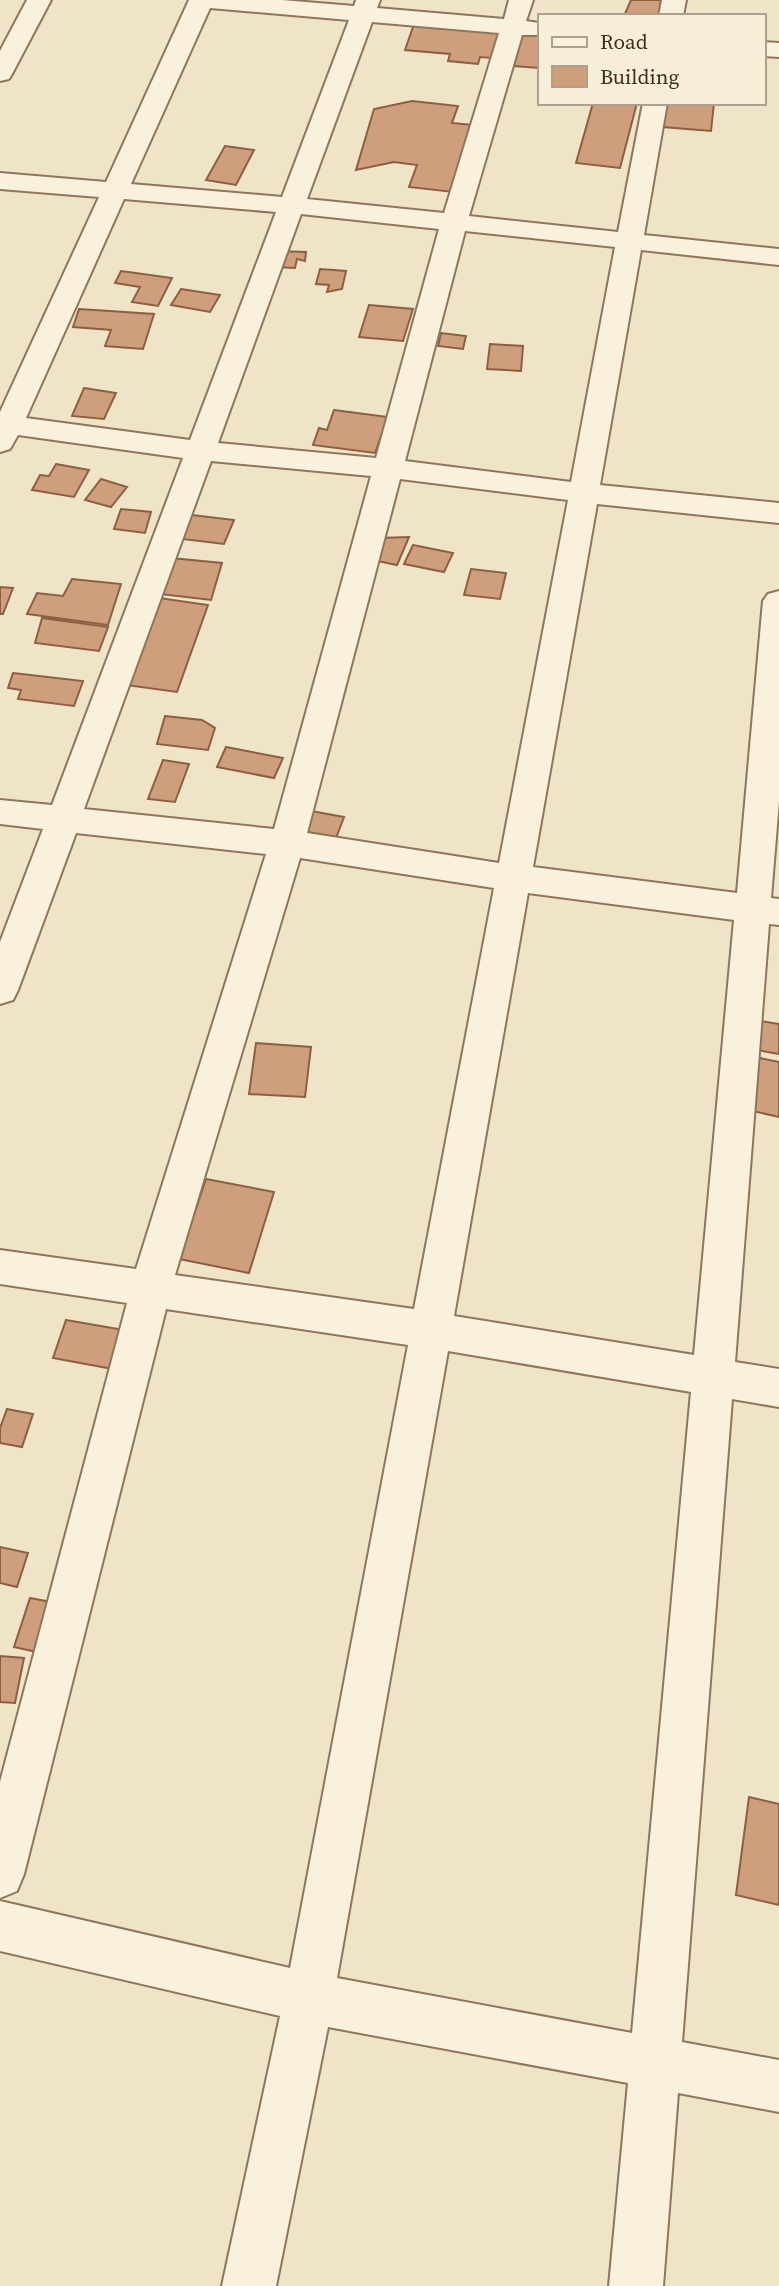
<svg xmlns="http://www.w3.org/2000/svg" width="779" height="2286" viewBox="0 0 779 2286" font-family="'Source Serif 4',serif">
	<rect width="100%" height="100%" fill="#f0e4c8"/>
	<!-- building -->
	<path fill="#cf9f7d" stroke="#8d5f41" stroke-width="2" d="M 631,0 L 667,0 L 661,16 L 624,16 Z
		M 415,21 L 539,33 L 539,68 L 514,66 L 515,60 L 480,57 L 478,64 L 448,61 L 450,54 L 405,50 Z
		M 412,101 L 458,106 L 452,123 L 483,126 L 462,193 L 409,187 L 417,165 L 394,162 L 356,170 L 374,109 Z
		M 593,103 L 637,103 L 620,168 L 576,163 Z
		M 667,103 L 714,103 L 711,131 L 663,127 Z
		M 225,146 L 254,150 L 236,185 L 206,180 Z
		M 276,251 L 306,252 L 305,261 L 297,259 L 295,268 L 272,267 Z
		M 320,269 L 346,271 L 342,289 L 327,292 L 329,285 L 316,284 Z
		M 121,271 L 172,278 L 158,306 L 132,302 L 140,287 L 115,283 Z
		M 181,289 L 220,295 L 210,312 L 171,305 Z
		M 369,305 L 413,309 L 403,341 L 359,337 Z
		M 79,309 L 154,314 L 143,349 L 105,346 L 111,330 L 73,327 Z
		M 441,333 L 466,336 L 463,349 L 438,346 Z
		M 490,344 L 523,346 L 521,371 L 487,369 Z
		M 84,388 L 116,393 L 104,419 L 72,416 Z
		M 334,410 L 388,417 L 375,453 L 313,445 L 319,428 L 327,430 Z
		M 56,464 L 89,470 L 74,497 L 32,490 L 40,475 L 49,476 Z
		M 101,479 L 127,487 L 111,507 L 85,500 Z
		M 121,509 L 151,512 L 145,533 L 114,529 Z
		M 184,514 L 234,520 L 224,544 L 174,538 Z
		M 409,537 L 397,565 L 368,559 L 377,538 Z
		M 413,545 L 453,553 L 444,572 L 404,564 Z
		M 171,558 L 222,563 L 211,600 L 160,594 Z
		M 471,569 L 506,573 L 500,599 L 464,595 Z
		M 72,579 L 121,584 L 108,625 L 27,614 L 37,593 L 63,596 Z
		M 0,587 L 13,588 L 3,614 L 0,614 Z
		M 159,598 L 208,605 L 177,692 L 126,685 Z
		M 42,618 L 108,627 L 99,651 L 35,643 Z
		M 13,673 L 83,681 L 74,706 L 18,699 L 21,690 L 8,688 Z
		M 165,716 L 202,720 L 215,728 L 208,750 L 157,744 Z
		M 226,747 L 283,758 L 274,778 L 217,767 Z
		M 163,760 L 189,764 L 175,802 L 148,799 Z
		M 306,810 L 344,817 L 336,838 L 298,830 Z
		M 761,1021 L 779,1024 L 779,1054 L 757,1050 Z
		M 256,1043 L 311,1047 L 305,1097 L 249,1094 Z
		M 755,1057 L 779,1062 L 779,1117 L 744,1109 Z
		M 206,1179 L 274,1192 L 249,1273 L 179,1259 Z
		M 66,1320 L 124,1330 L 113,1369 L 53,1358 Z
		M 7,1409 L 33,1414 L 22,1447 L 0,1443 L 0,1428 Z
		M 0,1547 L 28,1553 L 17,1587 L 0,1583 Z
		M 30,1598 L 62,1604 L 46,1654 L 14,1647 Z
		M 0,1656 L 24,1658 L 15,1703 L 0,1702 Z
		M 749,1797 L 779,1804 L 779,1905 L 736,1895 Z"/>
	<g fill="none" stroke-linecap="round" stroke-linejoin="round">
		<!-- minor casing -->
		<g stroke="#8d765c" stroke-width="4">
			<path id="minor" d="M 27,0 L 51,0 L 12,74 L 9,79 L 0,81 L 0,51 Z
				M 189,0 L 282,0 L 354,6 L 356,0 L 380,0 L 377,8 L 504,19 L 509,0 L 533,0 L 526,21 L 539,23 L 539,35 L 522,35 L 469,216 L 618,232 L 643,103 L 667,103 L 644,235 L 779,249 L 779,265 L 641,250 L 600,485 L 779,503 L 779,523 L 597,504 L 533,867 L 737,893 L 763,601 L 768,594 L 779,591 L 779,801 L 771,898 L 779,899 L 779,925 L 769,924 L 735,1362 L 779,1369 L 779,1407 L 732,1399 L 682,2042 L 779,2060 L 779,2112 L 678,2093 L 663,2286 L 609,2286 L 628,2083 L 328,2027 L 276,2286 L 222,2286 L 280,2016 L 0,1951 L 0,1901 L 290,1968 L 408,1345 L 166,1309 L 24,1874 L 17,1891 L 0,1898 L 0,1782 L 127,1303 L 0,1284 L 0,1250 L 136,1269 L 266,854 L 76,833 L 18,990 L 13,1000 L 0,1004 L 0,942 L 43,829 L 0,824 L 0,800 L 52,805 L 183,458 L 18,435 L 10,449 L 0,452 L 0,412 L 99,197 L 0,189 L 0,173 L 106,182 ZM 210,8 L 349,20 L 282,197 L 131,184 ZM 372,22 L 499,33 L 444,213 L 307,199 ZM 124,199 L 276,212 L 190,440 L 26,418 ZM 301,214 L 439,229 L 376,458 L 218,443 ZM 465,231 L 615,247 L 571,482 L 405,461 ZM 211,461 L 371,476 L 274,829 L 84,809 ZM 400,479 L 568,500 L 499,863 L 307,833 ZM 300,858 L 494,888 L 414,1309 L 175,1275 ZM 528,893 L 734,920 L 694,1355 L 454,1316 ZM 448,1351 L 691,1392 L 632,2033 L 337,1978 Z
				M 662,0 L 686,0 L 683,16 L 659,16 Z
				M 763,42 L 779,43 L 779,57 L 763,56 Z"/>
		</g>
		<!-- minor -->
		<use href="#minor" fill="#faf1dc" fill-rule="evenodd"/>
	</g>
	<!-- legend -->
	<rect x="538" y="14" width="228" height="91" fill="#f7eed8" stroke="#ada18e" stroke-width="2"/>
	<rect x="552" y="37" width="35" height="10" fill="#faf1dc" stroke="#ada18e" stroke-width="2"/>
	<text x="600" y="49" font-size="21" fill="#3d2e20">Road</text>
	<rect x="552" y="66" width="35" height="21" fill="#cf9f7d" stroke="#ada18e" stroke-width="2"/>
	<text x="600" y="84" font-size="21" fill="#3d2e20">Building</text>
</svg>
